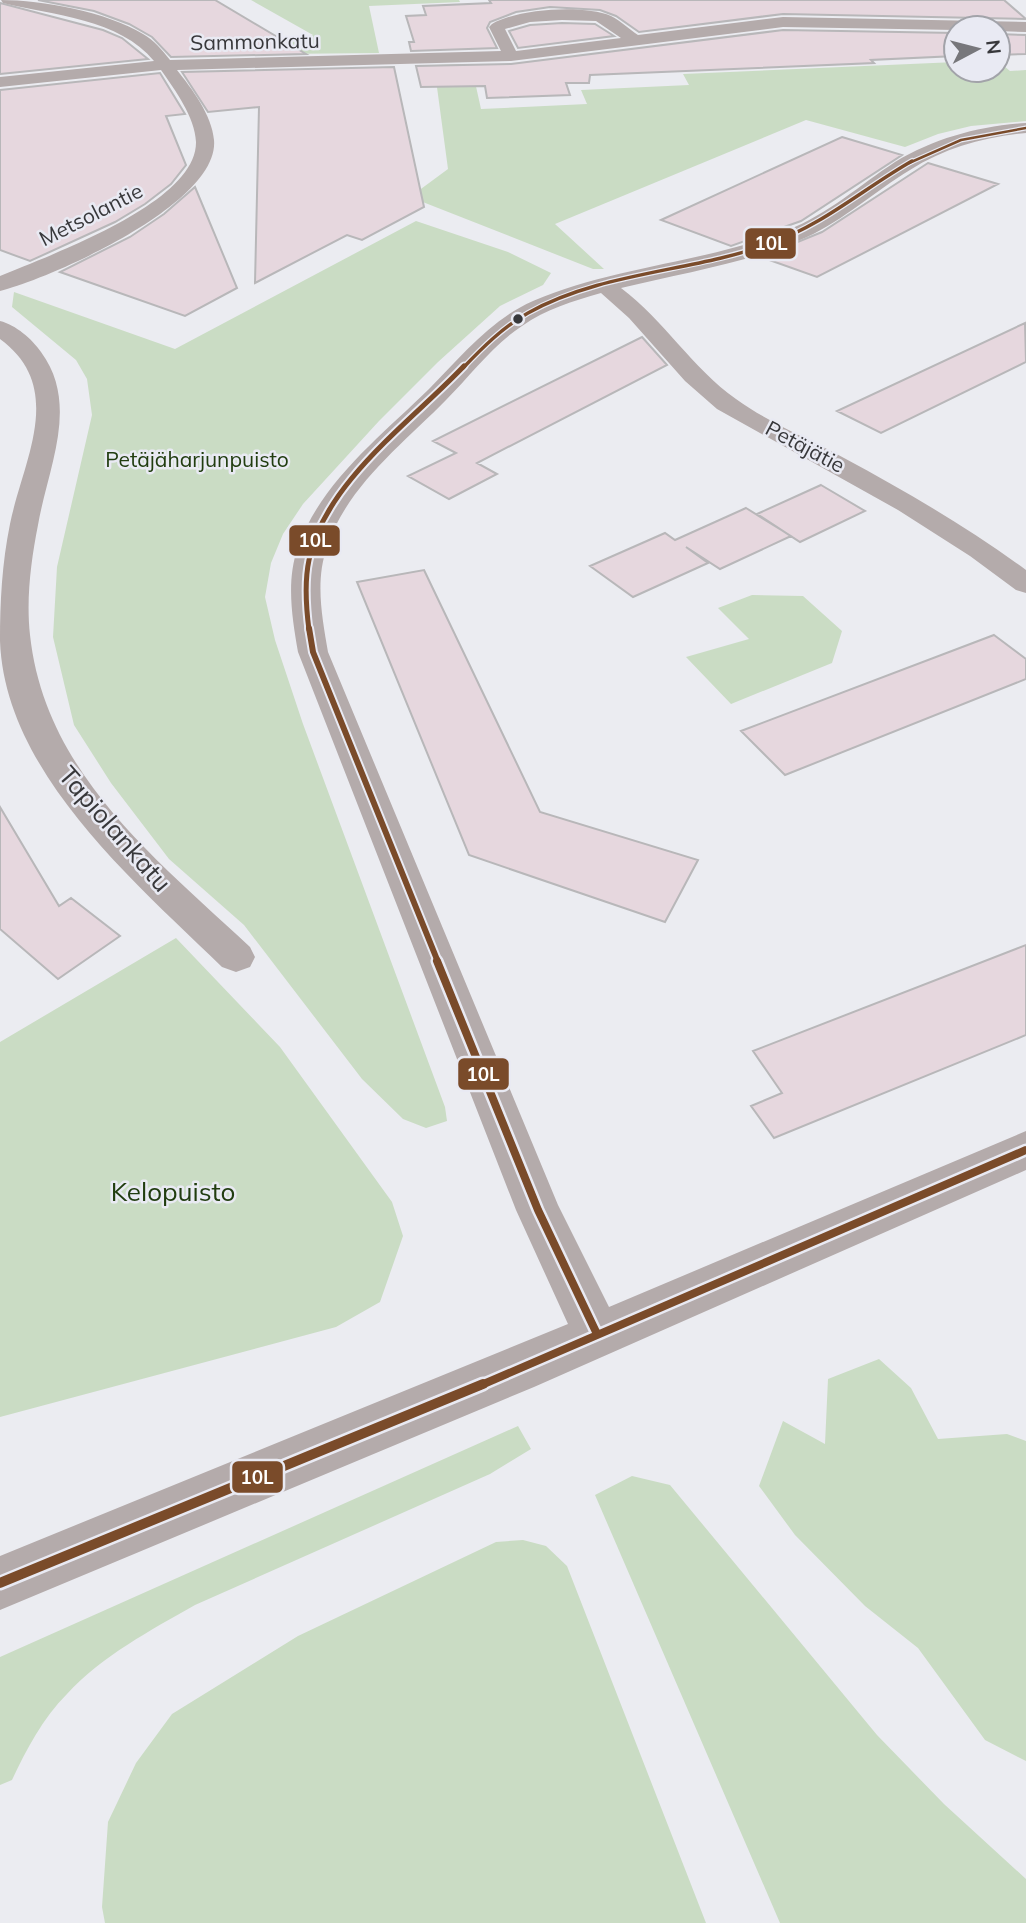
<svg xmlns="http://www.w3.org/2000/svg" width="1026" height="1923" viewBox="0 0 1026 1923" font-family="Mulish,sans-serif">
	<rect width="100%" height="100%" fill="#ebecf1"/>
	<!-- green -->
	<path fill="#cadcc4" d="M 251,0 L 459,0 L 460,2 L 369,6 L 379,53 L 192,55 L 313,35 Z
		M 998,61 L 1010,71 L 1026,70 L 1026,121 L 971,126 L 938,134 L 905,147 L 806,120 L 555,224 L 604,269 L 593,269 L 410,197 L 448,169 L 434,65 L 471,64 L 481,109 L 587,104 L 581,90 L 689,85 L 683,74 L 956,62 L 956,70 L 998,70 Z
		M 416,221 L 508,252 L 551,273 L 543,285 L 500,306 L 438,362 L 379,421 L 303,504 L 283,534 L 271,563 L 265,597 L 275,640 L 303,724 L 445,1107 L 447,1121 L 426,1128 L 403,1119 L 362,1079 L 244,925 L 169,859 L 111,783 L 74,725 L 53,637 L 57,567 L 92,415 L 87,379 L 76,360 L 12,307 L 14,292 L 175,349 Z
		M 752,595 L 803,596 L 842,631 L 832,663 L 731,704 L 686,657 L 749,639 L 718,608 Z
		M 176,938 L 280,1047 L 392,1202 L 403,1236 L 380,1302 L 336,1327 L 0,1417 L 0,1042 Z
		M 879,1359 L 911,1388 L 938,1439 L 1007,1434 L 1026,1441 L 1026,1761 L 985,1740 L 918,1648 L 865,1606 L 795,1535 L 759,1486 L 783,1421 L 825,1444 L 828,1379 Z
		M 518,1426 L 531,1449 L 490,1474 L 195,1605 C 151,1630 102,1656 67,1694 C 43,1718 26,1750 12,1780 L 0,1785 L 0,1657 Z
		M 632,1476 L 670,1485 L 877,1735 L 944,1804 L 1026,1879 L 1026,1923 L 780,1923 L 595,1495 Z
		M 523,1540 L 546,1546 L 567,1566 L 706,1923 L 105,1923 L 102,1907 L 108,1822 L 136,1763 L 172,1714 L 298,1636 L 496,1542 Z"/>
	<!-- building -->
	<path fill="#e6d7de" stroke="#b8b7b9" stroke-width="2" d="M 38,0 L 215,0 L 306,54 L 171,57 L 152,37 L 129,24 L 94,11 Z
		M 489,0 L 1004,0 L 1026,19 L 783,14 L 639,32 L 616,16 L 600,10 L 550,7 L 516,12 L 490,22 L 487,28 L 497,48 L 411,51 L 409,42 L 414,42 L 406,16 L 426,15 L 423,6 L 491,3 Z
		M 0,3 L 103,30 L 122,38 L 148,59 L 0,74 Z
		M 562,23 L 595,24 L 614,36 L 518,48 L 509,31 L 530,25 Z
		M 783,30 L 956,33 L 956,56 L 871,60 L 874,63 L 590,75 L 589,83 L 566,83 L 570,95 L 487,98 L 485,86 L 421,87 L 416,66 L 511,64 Z
		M 998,34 L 1026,35 L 1026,54 L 998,55 Z
		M 394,67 L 424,207 L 362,240 L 347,235 L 255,283 L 259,107 L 208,112 L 182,72 Z
		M 160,73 L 185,114 L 166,116 L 186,165 L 171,184 L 145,204 L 115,222 L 30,261 L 0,250 L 0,90 Z
		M 842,137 L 902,155 L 801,221 L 731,246 L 661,220 Z
		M 928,163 L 998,184 L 817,277 L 761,257 L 822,232 Z
		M 195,187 L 237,288 L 185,316 L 60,272 L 130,237 L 164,214 Z
		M 1025,323 L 1026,362 L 881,433 L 837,411 Z
		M 642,337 L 667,365 L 477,463 L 497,474 L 449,499 L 408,476 L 456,453 L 433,441 Z
		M 821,485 L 865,511 L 800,542 L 757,514 Z
		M 746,508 L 791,536 L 720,569 L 686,547 L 708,563 L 633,597 L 590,566 L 665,533 L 675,540 Z
		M 424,570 L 540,812 L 698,860 L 665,922 L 469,855 L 357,582 Z
		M 994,635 L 1026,659 L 1026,679 L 785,775 L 741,731 Z
		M 0,807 L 59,906 L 71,898 L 120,936 L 58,979 L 0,929 Z
		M 1026,945 L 1026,1035 L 774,1138 L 751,1106 L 782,1093 L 753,1051 Z"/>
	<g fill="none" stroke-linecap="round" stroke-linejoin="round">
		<!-- street -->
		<path fill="#b4abab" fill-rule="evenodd" d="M 1,0 C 42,0 107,12 143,34 C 154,40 162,50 170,60 L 501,51 L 489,27 L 492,24 C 517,9 583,4 611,16 C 621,21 629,29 638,35 L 783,17 L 1026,22 L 1026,32 L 998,31 L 998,28 L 956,28 L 956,30 L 783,27 L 511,61 L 177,70 C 192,89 212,115 214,140 C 220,204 51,278 0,291 L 0,276 C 47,256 197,204 196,142 C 195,117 175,90 161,70 L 0,87 L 0,77 L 154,61 C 120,19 52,15 3,3 ZM 562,20 L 596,21 L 621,38 L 516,51 L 505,29 L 530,22 Z
			M 1026,123 L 1026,133 C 984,137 945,148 910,170 C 875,191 844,220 807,237 C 748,263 683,273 621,288 C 664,320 692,368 736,399 C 769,423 808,438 844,458 C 907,492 969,528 1026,570 L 1026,593 L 1016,590 L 970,556 L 898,510 L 717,409 L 685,381 L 629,318 L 601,293 C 573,301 546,309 522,326 C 493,345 471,375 446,400 C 403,444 347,486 327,547 C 315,581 322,617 328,652 L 558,1205 L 609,1307 L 1026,1131 L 1026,1170 L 534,1387 L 0,1610 L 0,1556 L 568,1324 L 516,1210 L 298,652 C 292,617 286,581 298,547 C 321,482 381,436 429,389 C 461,357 490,320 533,301 C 614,266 706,263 788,230 C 828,214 860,185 895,162 C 935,138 980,126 1026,123 Z
			M 0,321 C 16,325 32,339 41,352 C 80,405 48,467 38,525 C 31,560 26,599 30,635 C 45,773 155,858 250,947 L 255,957 L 250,967 L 236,972 L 222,967 C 135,882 5,773 0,641 C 0,602 2,563 10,524 C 23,460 67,388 0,339 Z"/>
		<!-- bus-1-far5 casing -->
		<g stroke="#e9eaf3" stroke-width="5">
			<path id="bus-1-far5" d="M 909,163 L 961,140 L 1026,128"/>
		</g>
		<!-- bus-1-far4 casing -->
		<g stroke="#e9eaf3" stroke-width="6">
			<path id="bus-1-far4" d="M 463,368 C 482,348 503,327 528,313 C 601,272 691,272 769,244 C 823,225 863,189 912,161"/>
		</g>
		<!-- bus-1-far3 casing -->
		<g stroke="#e9eaf3" stroke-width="9">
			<path id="bus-1-far3" d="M 309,630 C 306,607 304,583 309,560 C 324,483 412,421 464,366"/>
		</g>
		<!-- bus-1-far2 casing -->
		<g stroke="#e9eaf3" stroke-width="10">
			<path id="bus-1-far2" d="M 309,628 L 313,652 L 438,962"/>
		</g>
		<!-- bus-1-far1 casing -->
		<g stroke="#e9eaf3" stroke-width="13">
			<path id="bus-1-far1" d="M 437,961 L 538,1210 L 597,1334
				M 479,1386 L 1026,1150"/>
		</g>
		<!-- bus-1 casing -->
		<g stroke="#e9eaf3" stroke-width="15">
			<path id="bus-1" d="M 0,1583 L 483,1384"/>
		</g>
		<!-- bus-1-far5 -->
		<use href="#bus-1-far5" stroke="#7a4b2a" stroke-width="2.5"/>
		<!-- bus-1-far4 -->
		<use href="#bus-1-far4" stroke="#7a4b2a" stroke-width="3.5"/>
		<!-- bus-1-far3 -->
		<use href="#bus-1-far3" stroke="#7a4b2a" stroke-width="5"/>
		<!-- bus-1-far2 -->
		<use href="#bus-1-far2" stroke="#7a4b2a" stroke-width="6"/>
		<!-- bus-1-far1 -->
		<use href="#bus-1-far1" stroke="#7a4b2a" stroke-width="8"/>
		<!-- bus-1 -->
		<use href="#bus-1" stroke="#7a4b2a" stroke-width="10"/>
	</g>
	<!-- markers -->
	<circle fill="#38383b" stroke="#e9eaf3" stroke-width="2.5" cx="518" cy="319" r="6"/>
	<g text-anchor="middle" stroke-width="5" stroke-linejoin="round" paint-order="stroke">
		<!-- far-street labels -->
		<g font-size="21" fill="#38383b" stroke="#e9eaf3">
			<text transform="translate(255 42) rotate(-1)" y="7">Sammonkatu</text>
			<text transform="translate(91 215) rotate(-27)" y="7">Metsolantie</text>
			<text transform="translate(805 447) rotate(28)" y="7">Petäjätie</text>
		</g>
		<!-- far-park labels -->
		<g font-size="21" fill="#213d10" stroke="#e9eaf3">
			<text x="197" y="467">Petäjäharjunpuisto</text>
		</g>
		<!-- street labels -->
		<g font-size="26" fill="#38383b" stroke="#e9eaf3">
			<text transform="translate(115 829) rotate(49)" y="9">Tapiolankatu</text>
		</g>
		<!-- park labels -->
		<g font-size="26" fill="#213d10" stroke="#e9eaf3">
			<text x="173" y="1201">Kelopuisto</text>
		</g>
	</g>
	<g stroke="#e9eaf3" stroke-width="2.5">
		<rect x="744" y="227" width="53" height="33" rx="7" fill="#7a4b2a"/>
		<rect x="288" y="524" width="53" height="33" rx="7" fill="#7a4b2a"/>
		<rect x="457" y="1057" width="53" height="34" rx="7" fill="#7a4b2a"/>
		<rect x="231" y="1460" width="53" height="34" rx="7" fill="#7a4b2a"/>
	</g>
	<g font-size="19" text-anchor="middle" font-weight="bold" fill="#fff">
		<text x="771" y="250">10L</text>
		<text x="315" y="547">10L</text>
		<text x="483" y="1081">10L</text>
		<text x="257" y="1484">10L</text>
	</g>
	<!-- north arrow -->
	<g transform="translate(977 49) rotate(83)"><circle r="33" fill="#e9eaf3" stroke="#a2a3a9" stroke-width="2"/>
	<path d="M0-5L12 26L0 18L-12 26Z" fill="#77777b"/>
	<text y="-10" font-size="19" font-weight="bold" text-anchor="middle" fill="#38383b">N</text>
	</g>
</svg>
